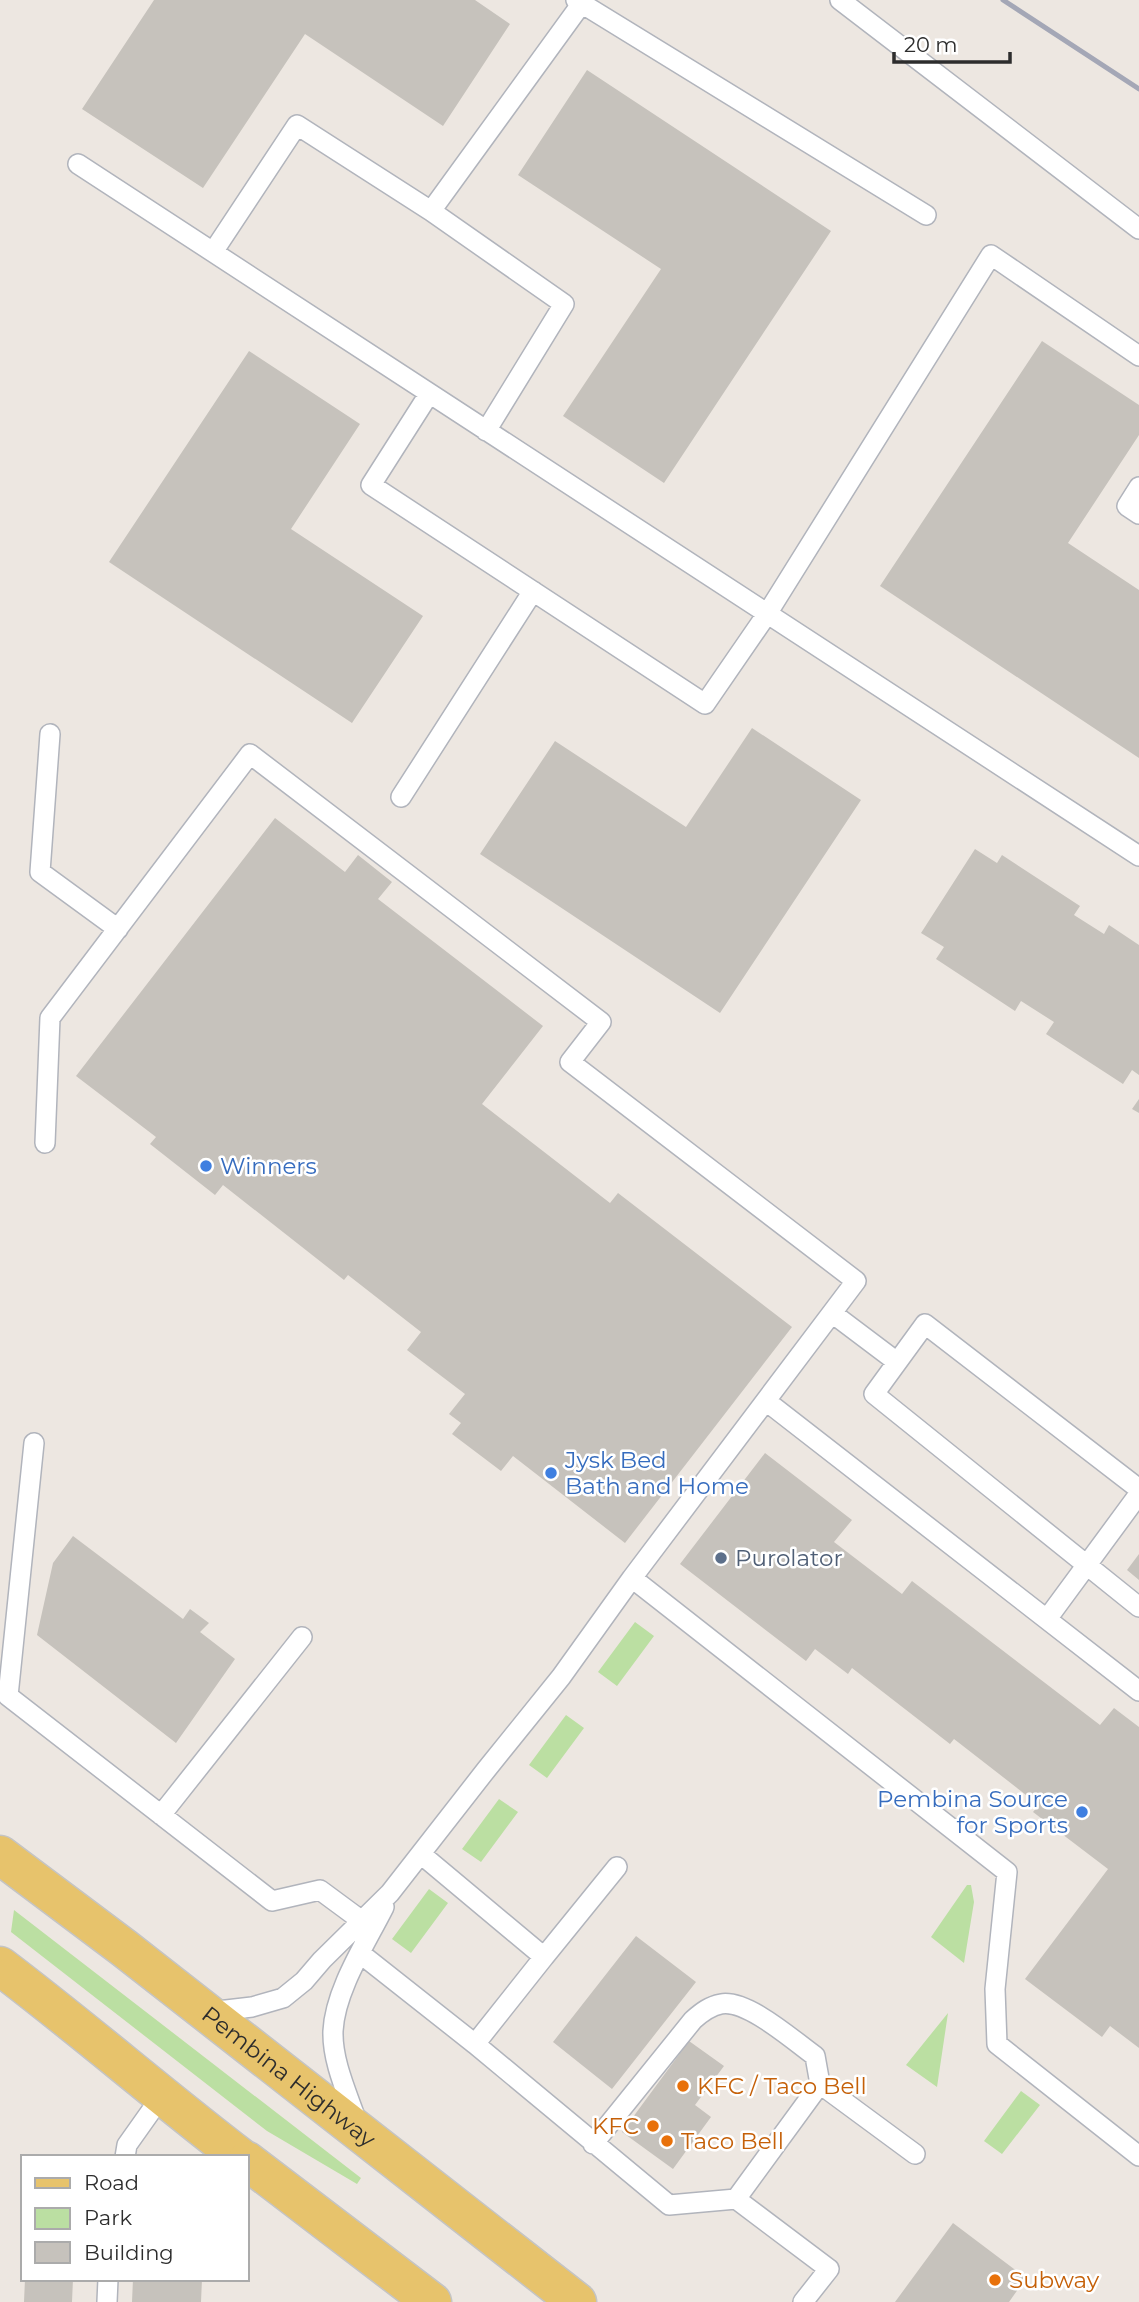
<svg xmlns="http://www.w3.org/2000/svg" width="1139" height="2302" viewBox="0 0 1139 2302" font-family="Montserrat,sans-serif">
	<rect width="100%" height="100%" fill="#ede7e1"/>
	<!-- green -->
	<path fill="#bbdfa2" d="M 635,1622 L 654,1636 L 617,1686 L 598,1672 Z
		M 566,1715 L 584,1728 L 547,1778 L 529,1765 Z
		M 499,1799 L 518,1812 L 481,1862 L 462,1849 Z
		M 967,1885 L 971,1885 L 974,1902 L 964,1963 L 931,1937 Z
		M 429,1889 L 448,1903 L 411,1953 L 392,1939 Z
		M 14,1910 L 361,2178 L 357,2184 L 267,2131 L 11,1932 Z
		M 948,2013 L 937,2087 L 906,2065 Z
		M 1021,2091 L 1040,2105 L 1002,2154 L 984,2141 Z"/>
	<!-- building -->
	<path fill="#c6c2bc" d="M 154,0 L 475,0 L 510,24 L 443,126 L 305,34 L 203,188 L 82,109 Z
		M 587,70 L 831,231 L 664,483 L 563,416 L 661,269 L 518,175 Z
		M 1042,341 L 1139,405 L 1139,435 L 1068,543 L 1139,590 L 1139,758 L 880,586 Z
		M 249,351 L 360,424 L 291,529 L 423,616 L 352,723 L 109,562 Z
		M 752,728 L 861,800 L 720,1013 L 480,854 L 555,741 L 686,827 Z
		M 275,818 L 345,872 L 358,855 L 392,882 L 378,899 L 543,1026 L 482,1104 L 610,1203 L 618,1193 L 792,1327 L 625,1543 L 513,1456 L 501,1471 L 452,1434 L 461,1423 L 449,1414 L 465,1394 L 407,1350 L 421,1332 L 348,1275 L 344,1280 L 223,1185 L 215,1195 L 150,1144 L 156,1137 L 76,1076 Z
		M 975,849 L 997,863 L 1002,855 L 1080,906 L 1074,915 L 1104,934 L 1109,925 L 1139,945 L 1139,1075 L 1132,1070 L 1123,1084 L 1046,1034 L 1054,1022 L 1021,1001 L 1015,1011 L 936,959 L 944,947 L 921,933 Z
		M 1139,1099 L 1139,1113 L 1132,1109 Z
		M 765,1453 L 852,1520 L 834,1542 L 902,1594 L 912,1581 L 1100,1725 L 1114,1708 L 1139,1727 L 1139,2048 L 1110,2026 L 1102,2037 L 1025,1979 L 1108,1869 L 1033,1812 L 1039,1805 L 954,1739 L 950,1744 L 852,1668 L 848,1674 L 815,1649 L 806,1661 L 680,1564 Z
		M 73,1536 L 183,1619 L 190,1609 L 209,1623 L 200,1632 L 235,1659 L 176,1743 L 37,1635 L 53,1563 Z
		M 1139,1554 L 1139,1580 L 1127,1570 Z
		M 636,1936 L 696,1982 L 612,2089 L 553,2042 Z
		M 689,2041 L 724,2066 L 695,2105 L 711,2117 L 673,2169 L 622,2132 Z
		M 953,2223 L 1026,2278 L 1009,2302 L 895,2302 Z
		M 25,2279 L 73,2279 L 72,2302 L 24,2302 Z
		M 133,2279 L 202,2279 L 201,2302 L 132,2302 Z"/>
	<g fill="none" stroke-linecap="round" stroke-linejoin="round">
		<!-- lane casing -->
		<g stroke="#b1b4bc" stroke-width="22">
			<path id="lane" d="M 576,0 L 926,215
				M 840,0 L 1139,229
				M 78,164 L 1139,856
				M 213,252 L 297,125 L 431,211
				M 429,394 L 371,485 L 705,704 L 767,614 L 991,255 L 1139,356
				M 486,431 L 564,304 L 431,211 L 582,3
				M 1139,487 L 1127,506 L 1139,514
				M 50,734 L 40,872 L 118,929
				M 401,797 L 533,591
				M 45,1143 L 50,1018 L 250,754 L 601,1022 L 570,1062 L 856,1281 L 632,1578 L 561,1677 L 486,1770 L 390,1893 L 322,1960 L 304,1981 L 283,1998 L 252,2007 L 209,2012
				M 832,1313 L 897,1362
				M 766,1401 L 1139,1691
				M 34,1443 L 8,1696 L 272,1901 L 320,1890 L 362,1921
				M 1139,1489 L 925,1324 L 874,1394 L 1139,1607
				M 632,1578 L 1007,1872 L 995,1989 L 997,2044 L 1139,2156
				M 1047,1619 L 1139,1494
				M 161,1815 L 302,1637
				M 422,1855 L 544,1957 L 617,1867
				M 361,1954 L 475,2044 L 544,1957
				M 475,2044 L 669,2205 L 736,2199 L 829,2269
				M 358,2125 C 348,2095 332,2062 333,2031 C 335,1990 366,1943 384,1907
				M 593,2144 L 693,2020 C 702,2012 710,2006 721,2004 C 747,1999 794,2041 815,2056 L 820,2084
				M 125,2157 L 127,2145 L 161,2097
				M 736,2199 L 820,2084 L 915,2154
				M 107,2302 L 108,2279
				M 803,2302 L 829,2269"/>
		</g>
		<!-- primary casing -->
		<g stroke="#c4c4c4" stroke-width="41">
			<g id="primary">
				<path id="s1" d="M 0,1855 L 124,1948 L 577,2302"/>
				<path d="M 0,1966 C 82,2028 159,2095 240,2157"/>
				<path d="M 247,2161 L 432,2302"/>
			</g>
		</g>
		<!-- lane -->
		<use href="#lane" stroke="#fff" stroke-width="19"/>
		<!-- primary -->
		<use href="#primary" stroke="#e7c36c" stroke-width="38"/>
		<!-- rail -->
		<path stroke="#a4a7b6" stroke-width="5" d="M 1003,0 L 1139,89"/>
	</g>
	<!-- markers -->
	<g fill="#3f7fe0" stroke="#fff" stroke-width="2.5">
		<circle cx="206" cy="1166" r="7"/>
		<circle cx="551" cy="1473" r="7"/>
		<circle cx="1082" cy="1812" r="7"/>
	</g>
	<circle fill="#5c6f8a" stroke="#fff" stroke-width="2.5" cx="721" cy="1558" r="7"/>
	<g fill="#e8710a" stroke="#fff" stroke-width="2.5">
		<circle cx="683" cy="2086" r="7"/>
		<circle cx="653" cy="2126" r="7"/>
		<circle cx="667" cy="2141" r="7"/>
		<circle cx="995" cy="2280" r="7"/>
	</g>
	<g text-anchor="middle" stroke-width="5" stroke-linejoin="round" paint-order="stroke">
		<!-- shop labels -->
		<g font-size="23" fill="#366cbe" stroke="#fff" text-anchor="start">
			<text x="220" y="1174">Winners</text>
			<text x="565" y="1468">Jysk Bed<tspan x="565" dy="26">Bath and Home</tspan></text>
			<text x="1068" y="1807" text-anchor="end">Pembina Source<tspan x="1068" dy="26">for Sports</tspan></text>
		</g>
		<!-- service labels -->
		<g font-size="23" fill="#4e5e75" stroke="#fff" text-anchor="start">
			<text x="735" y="1566">Purolator</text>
		</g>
		<!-- street labels -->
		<g font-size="23" fill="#2d2d2d" stroke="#fff">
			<text dy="8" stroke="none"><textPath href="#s1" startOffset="364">Pembina Highway</textPath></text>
		</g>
		<!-- food labels -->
		<g font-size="23" fill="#c56008" stroke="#fff" text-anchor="start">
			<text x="697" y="2094">KFC / Taco Bell</text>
			<text x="639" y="2134" text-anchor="end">KFC</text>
			<text x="681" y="2149">Taco Bell</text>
			<text x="1009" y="2288">Subway</text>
		</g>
	</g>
	<!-- legend -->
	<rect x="21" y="2155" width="228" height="126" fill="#ffffff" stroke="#ababab" stroke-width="2"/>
	<rect x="35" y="2178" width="35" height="10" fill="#e7c36c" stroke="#ababab" stroke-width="2"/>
	<text x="84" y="2190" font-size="21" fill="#2d2d2d">Road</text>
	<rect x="35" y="2208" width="35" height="21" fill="#bbdfa2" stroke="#ababab" stroke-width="2"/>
	<text x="84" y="2225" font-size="21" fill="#2d2d2d">Park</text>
	<rect x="35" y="2242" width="35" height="21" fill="#c6c2bc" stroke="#ababab" stroke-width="2"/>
	<text x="84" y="2260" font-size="21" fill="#2d2d2d">Building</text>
	<!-- scale -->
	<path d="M894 52v10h116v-10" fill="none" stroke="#2d2d2d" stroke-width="3.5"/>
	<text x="904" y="52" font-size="21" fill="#2d2d2d" stroke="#ffffff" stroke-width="5" paint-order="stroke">20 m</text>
</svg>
